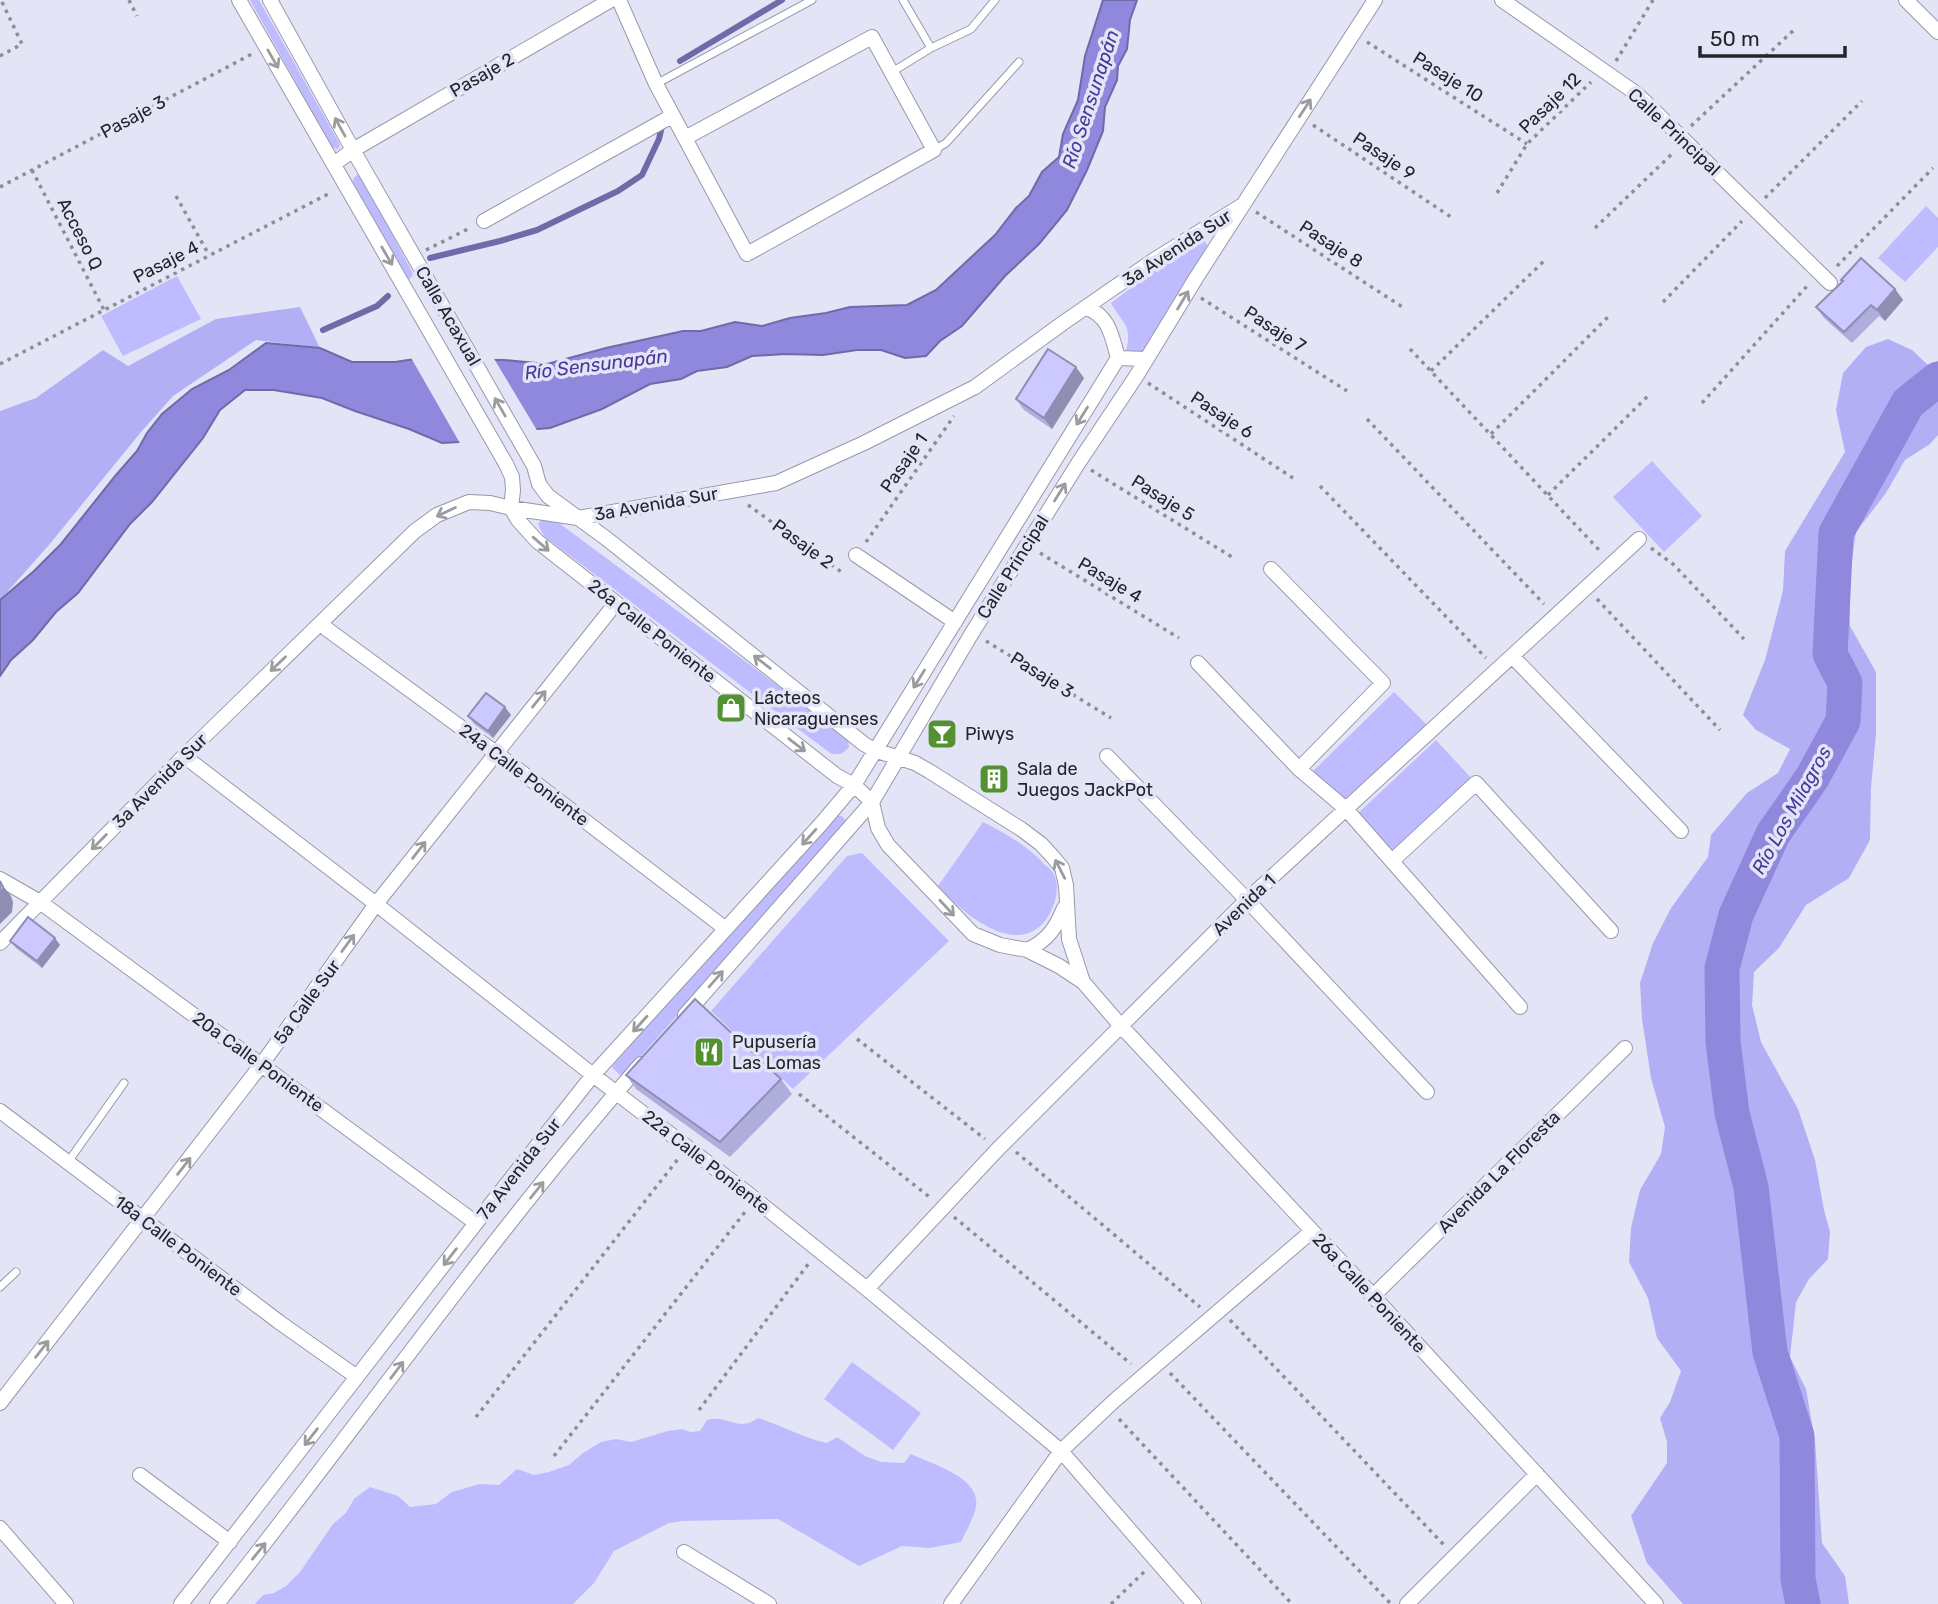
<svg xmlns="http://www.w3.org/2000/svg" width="1938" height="1604" viewBox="0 0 1938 1604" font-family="Rubik,sans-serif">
	<rect width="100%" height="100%" fill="#e4e4f7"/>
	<!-- green -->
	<path fill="#bfbbff" d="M 250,0 L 259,0 L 338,141 L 340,145 L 338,149 L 336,149 L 331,146 Z
		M 357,175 L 361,176 L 363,179 L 413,274 L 410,279 L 405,277 L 353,182 L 353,179 Z
		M 1926,206 L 1938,218 L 1938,247 L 1905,282 L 1878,258 Z
		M 1196,239 L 1205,241 L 1208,247 L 1146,351 L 1126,352 C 1127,346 1129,339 1128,334 C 1127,322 1116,314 1111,303 Z
		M 177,276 L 201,319 L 123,356 L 101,316 Z
		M 1652,461 L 1702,516 L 1664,552 L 1613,497 Z
		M 542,519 L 555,520 L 843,734 L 848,739 L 849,747 C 843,754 839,756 830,753 L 544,536 L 538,524 Z
		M 1394,692 L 1432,730 L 1346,809 L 1308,776 Z
		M 1436,740 L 1476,783 L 1392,861 L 1354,817 Z
		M 836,814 L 843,817 L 847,824 L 626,1073 L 620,1075 L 612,1067 L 614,1064 Z
		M 983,822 C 1006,834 1027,845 1045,865 C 1049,868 1054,873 1055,877 C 1059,887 1056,900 1052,909 C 1026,966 964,916 938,886 Z
		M 862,853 L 949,941 L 793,1089 L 711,1011 L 847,856 Z
		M 852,1362 L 921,1413 L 893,1450 L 824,1399 Z
		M 758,1418 C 781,1425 803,1438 827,1443 L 837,1437 L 865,1456 L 881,1462 L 904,1463 L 911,1454 C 931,1464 981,1477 976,1506 C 974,1518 966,1531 961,1542 L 930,1548 L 902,1546 L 859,1566 L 778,1519 L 683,1521 L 669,1523 L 614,1551 L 594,1583 L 573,1604 L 255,1604 L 263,1595 L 274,1593 L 286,1586 L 300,1572 L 333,1524 L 346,1513 L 354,1499 L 370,1487 L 398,1496 L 410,1507 L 436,1504 L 452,1492 L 480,1484 L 499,1485 L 517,1469 L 534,1475 L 549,1472 L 569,1465 L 583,1453 L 601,1442 L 616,1439 L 631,1442 L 668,1431 L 682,1429 L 690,1432 L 700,1431 L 707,1420 C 728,1414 737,1433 758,1418 Z"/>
	<!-- forest -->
	<path fill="#b2aff5" d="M 300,307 L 320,348 L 256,340 L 173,396 L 141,432 L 49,545 L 0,600 L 0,411 L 36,398 L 103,350 L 128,366 L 216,319 Z
		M 1888,339 L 1912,350 L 1928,365 L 1938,361 L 1938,435 L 1930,444 L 1905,460 L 1886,493 L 1856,532 L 1849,582 L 1850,626 L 1876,672 L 1876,734 L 1871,788 L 1870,840 L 1849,878 L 1806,905 L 1779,948 L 1754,972 L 1752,1005 L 1761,1042 L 1798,1109 L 1815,1160 L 1824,1210 L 1830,1232 L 1828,1259 L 1809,1279 L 1796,1302 L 1790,1357 L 1806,1389 L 1815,1441 L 1822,1543 L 1845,1576 L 1849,1604 L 1683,1604 L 1647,1563 L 1631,1516 L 1667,1463 L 1667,1442 L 1660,1418 L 1670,1402 L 1681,1371 L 1657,1338 L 1648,1298 L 1629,1262 L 1631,1228 L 1640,1190 L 1661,1154 L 1665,1127 L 1651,1078 L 1642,1019 L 1640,983 L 1653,943 L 1671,908 L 1708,857 L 1711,835 L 1747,793 L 1778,773 L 1790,749 L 1756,730 L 1743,715 L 1765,660 L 1783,591 L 1785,551 L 1845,452 L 1836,410 L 1843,373 L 1866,347 Z"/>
	<!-- water -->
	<path fill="#8f88dd" stroke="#6f6aa8" stroke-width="2" d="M 1103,0 L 1137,0 L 1130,20 L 1127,49 L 1118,66 L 1117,80 L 1105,107 L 1103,131 L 1087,170 L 1067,210 L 1039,244 L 1005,276 L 962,326 L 940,341 L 926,356 L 905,358 L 881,350 L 857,350 L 823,355 L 785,354 L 752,356 L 727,367 L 697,371 L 681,379 L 650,384 L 602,409 L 550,428 L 464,435 L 459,442 L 442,443 L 409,429 L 355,411 L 322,398 L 274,390 L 245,390 L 220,410 L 203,438 L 152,502 L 130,524 L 78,593 L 56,612 L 33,640 L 11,660 L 0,676 L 0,600 L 34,571 L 60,545 L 116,475 L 137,451 L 147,433 L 162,414 L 192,389 L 229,370 L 266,343 L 320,348 L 352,362 L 395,362 L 415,359 L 504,360 L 547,364 L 606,348 L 683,331 L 701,331 L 735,322 L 762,326 L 790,318 L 826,313 L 850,307 L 907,305 L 936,290 L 995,235 L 1016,208 L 1029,196 L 1042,172 L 1059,157 L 1063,134 L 1078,100 L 1085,56 Z"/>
	<!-- pier -->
	<path fill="#e4e4f7" d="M 415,355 L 493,357 L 538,432 L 466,438 L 461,445 L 410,356 Z"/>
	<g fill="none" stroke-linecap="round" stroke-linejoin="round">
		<!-- stream -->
		<path stroke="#6f6aa8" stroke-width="6" d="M 680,61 L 782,0
			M 430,258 L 500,241 L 537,230 L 618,191 L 642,175 L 659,139 L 662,126
			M 323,330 L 377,306 L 388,296"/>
		<!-- river -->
		<path stroke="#8f88dd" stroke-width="35" d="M 1803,1604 L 1798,1579 L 1797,1436 L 1770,1352 L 1751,1187 L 1732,1113 L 1723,1042 L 1722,968 L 1736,915 L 1773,834 L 1812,778 L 1843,721 L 1845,683 L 1830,654 L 1836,533 L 1908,403 L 1938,379"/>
		<!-- service casing -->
		<g stroke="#9898a9" stroke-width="9">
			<path id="service" d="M 903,0 L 931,48
				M 892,72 L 931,48 L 971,29 L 995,0
				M 656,84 L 812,0
				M 934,150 L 946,143 L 1019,62
				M 68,1162 L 124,1083
				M 0,1287 L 16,1272"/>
		</g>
		<!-- minor casing -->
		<g stroke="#9898a9" stroke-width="16">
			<path id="minor" d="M 239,0 L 506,464 L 512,477 L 513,490 L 511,508 L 518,520 L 537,541 L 837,776 L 854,785 L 872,802 L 878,828 L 888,845 L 973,934 L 1000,945 L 1027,950 L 1059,966 L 1083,982 L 1121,1026 L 1373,1296 L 1656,1604
				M 270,0 L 353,150 L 534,466 L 539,484 L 548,496 L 607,539 L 864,744 L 874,750 L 915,763 L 929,771 L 1021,829 L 1041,844 L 1053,857 L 1062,868 L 1066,885 L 1069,939 L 1083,982
				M 619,0 L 656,84 L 747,254 L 934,150 L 872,37 L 685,138
				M 1502,0 L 1637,94 L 1830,283
				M 1906,0 L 1938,32
				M 334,164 L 353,150 L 611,0
				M 484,221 L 672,116
				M 1086,308 C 1109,315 1112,337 1118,358
				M 1118,358 L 1147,359
				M 856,555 L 955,622
				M 1271,569 L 1383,683 L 1299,769
				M 320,624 L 512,765 L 726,929
				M 1512,656 L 1681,831
				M 1198,663 L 1299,769 L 1346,809 L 1520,1007
				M 184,756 L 376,904 L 593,1075 L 746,1192 L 867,1289 L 1061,1451 L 1194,1604
				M 1107,756 L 1247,900 L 1427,1092
				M 1392,861 L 1476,783 L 1611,931
				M 0,879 L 40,902 L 476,1223
				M 0,943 L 184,756 L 415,531 L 437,515 L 469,502 L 490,503 L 511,508 L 578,518 L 776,483 L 864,443 L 975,387 L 1063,323 L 1154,260 L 1241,206
				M 1027,950 C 1047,941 1056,928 1064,908
				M 685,1015 L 872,802 L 972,633 L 1079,462 L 1137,375 L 1196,278 L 1375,0
				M 0,1111 L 279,1322 L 357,1377
				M 867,1289 L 998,1149 L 1247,900 L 1639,539
				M 1373,1296 L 1625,1048
				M 0,1403 L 262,1064 L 376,904 L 616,603
				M 140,1475 L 230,1542
				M 0,1528 L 66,1604
				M 684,1552 L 769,1604
				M 181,1604 L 476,1223 L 593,1075 L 821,824 L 854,785 L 1118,358
				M 217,1604 C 359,1425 490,1237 641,1064
				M 951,1604 L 1061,1451 L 1114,1401 L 1312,1231
				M 1407,1604 L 1537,1474"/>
		</g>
		<!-- path -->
		<path stroke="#8d8d9b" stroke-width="3.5" stroke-dasharray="3.5 5" stroke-linecap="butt" d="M 129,0 L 137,16
			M 1367,42 L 1527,144
			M 0,56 L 22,44 L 1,0
			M 1616,61 L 1653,0
			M 1313,125 L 1454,219
			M 1691,126 L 1795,29
			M 32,170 L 104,310
			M 0,187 L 252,54
			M 1497,193 L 1527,144 L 1591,82
			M 176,196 L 209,255
			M 1765,198 L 1862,101
			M 1256,212 L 1404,308
			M 1595,228 L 1674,152
			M 426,250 L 470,228
			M 1837,266 L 1933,168
			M 1201,298 L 1347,391
			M 1663,302 L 1742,221
			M 1410,349 L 1601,552
			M 0,364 L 332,192
			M 1431,371 L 1546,259
			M 1148,383 L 1293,478
			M 1702,403 L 1808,285
			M 1367,419 L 1544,604
			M 1491,434 L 1609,316
			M 1091,470 L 1232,557
			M 1320,486 L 1486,658
			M 1548,495 L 1650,394
			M 748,505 L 843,573
			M 866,542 L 954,416
			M 1651,548 L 1673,564 L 1744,639
			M 1040,553 L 1179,638
			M 1597,599 L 1720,730
			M 986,641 L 1111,718
			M 857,1039 L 985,1139
			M 799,1094 L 932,1199
			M 1016,1152 L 1200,1307
			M 954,1217 L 1131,1364
			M 1230,1320 L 1444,1545
			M 1170,1373 L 1391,1604
			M 699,1410 L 809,1263
			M 476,1417 L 678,1159
			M 1119,1419 L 1292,1604
			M 554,1456 L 745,1212
			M 1111,1604 L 1144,1572"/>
		<!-- service -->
		<use href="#service" stroke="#fff" stroke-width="7"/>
		<!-- minor -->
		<use href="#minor" stroke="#fff" stroke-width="14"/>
	</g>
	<!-- wall -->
	<path fill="#afaddb" d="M 1895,289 L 1903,300 L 1885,321 L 1879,316 L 1852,343 L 1824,318 L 1816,307 Z
		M 1084,378 L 1052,429 L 1024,410 L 1016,399 Z
		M 511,715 L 493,738 L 474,724 L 468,716 Z
		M 10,941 L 60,945 L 42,968 L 16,948 Z
		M 626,1075 L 781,1079 L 792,1094 L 730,1157 L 636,1089 Z"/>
	<!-- shaded-wall -->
	<path fill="#8e8db2" d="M 1895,289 L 1903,300 L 1885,321 L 1877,310 Z
		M 1076,367 L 1084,378 L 1052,429 L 1044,418 Z
		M 505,707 L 511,715 L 493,738 L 488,731 Z
		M 0,882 L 11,896 L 13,902 L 12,912 L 0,924 Z
		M 55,938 L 60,945 L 42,968 L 37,961 Z"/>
	<!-- building -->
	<path fill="#cbc9ff" stroke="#8e8db2" stroke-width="2" d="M 1861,258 L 1895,289 L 1877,310 L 1871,305 L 1844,332 L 1816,307 L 1843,281 L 1841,280 Z
		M 1048,349 L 1076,367 L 1044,418 L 1016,399 Z
		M 486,693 L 505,707 L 488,731 L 468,716 Z
		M 0,881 L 3,887 L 1,897 L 0,899 Z
		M 28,917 L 55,938 L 37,961 L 10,941 Z
		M 695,999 L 781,1079 L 720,1142 L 626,1075 Z"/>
	<!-- one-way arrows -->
	<defs><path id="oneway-shaft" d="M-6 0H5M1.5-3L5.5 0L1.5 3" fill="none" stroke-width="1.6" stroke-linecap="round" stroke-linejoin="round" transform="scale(1.75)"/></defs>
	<g stroke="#9c9ca0">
		<use href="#oneway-shaft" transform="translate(273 59) rotate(60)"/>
		<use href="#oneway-shaft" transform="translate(1305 108) rotate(-57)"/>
		<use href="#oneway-shaft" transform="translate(340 127) rotate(-119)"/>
		<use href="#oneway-shaft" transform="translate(387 256) rotate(60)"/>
		<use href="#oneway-shaft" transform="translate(1183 300) rotate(-59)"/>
		<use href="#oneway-shaft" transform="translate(500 407) rotate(-120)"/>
		<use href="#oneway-shaft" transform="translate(1082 416) rotate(122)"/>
		<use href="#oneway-shaft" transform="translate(1060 492) rotate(-58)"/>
		<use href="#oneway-shaft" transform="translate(446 512) rotate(154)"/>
		<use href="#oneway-shaft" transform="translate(541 544) rotate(41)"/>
		<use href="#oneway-shaft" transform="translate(762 662) rotate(-142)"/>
		<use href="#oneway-shaft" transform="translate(278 664) rotate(136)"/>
		<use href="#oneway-shaft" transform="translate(919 679) rotate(122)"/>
		<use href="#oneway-shaft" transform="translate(539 699) rotate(-51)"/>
		<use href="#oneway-shaft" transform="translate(797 745) rotate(38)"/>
		<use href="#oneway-shaft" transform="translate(809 837) rotate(132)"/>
		<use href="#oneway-shaft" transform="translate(99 842) rotate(135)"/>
		<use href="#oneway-shaft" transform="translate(419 850) rotate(-52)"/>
		<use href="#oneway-shaft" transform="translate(1060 869) rotate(-117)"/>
		<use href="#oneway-shaft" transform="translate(947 908) rotate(47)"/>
		<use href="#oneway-shaft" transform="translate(348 943) rotate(-54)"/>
		<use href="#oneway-shaft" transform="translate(716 979) rotate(-49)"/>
		<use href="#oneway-shaft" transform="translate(640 1024) rotate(132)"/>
		<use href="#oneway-shaft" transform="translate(184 1166) rotate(-52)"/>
		<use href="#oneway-shaft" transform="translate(537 1190) rotate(-51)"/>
		<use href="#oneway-shaft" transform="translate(450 1257) rotate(128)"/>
		<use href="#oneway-shaft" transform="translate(42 1349) rotate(-52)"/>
		<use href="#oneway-shaft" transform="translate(397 1370) rotate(-53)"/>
		<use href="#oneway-shaft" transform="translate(311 1437) rotate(128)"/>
		<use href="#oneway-shaft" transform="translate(259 1551) rotate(-51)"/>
	</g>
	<!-- icons -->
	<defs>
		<g id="shop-square" transform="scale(1.575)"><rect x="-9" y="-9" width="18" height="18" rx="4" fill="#539131" stroke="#e4e4f7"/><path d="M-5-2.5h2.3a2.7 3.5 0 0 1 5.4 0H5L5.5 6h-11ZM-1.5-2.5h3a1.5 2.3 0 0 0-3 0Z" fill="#fff"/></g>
		<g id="bar-square" transform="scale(1.575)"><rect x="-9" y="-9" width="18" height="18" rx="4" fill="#539131" stroke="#e4e4f7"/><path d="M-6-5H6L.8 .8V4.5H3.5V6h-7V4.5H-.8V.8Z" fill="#fff"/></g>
		<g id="building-square" transform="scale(1.575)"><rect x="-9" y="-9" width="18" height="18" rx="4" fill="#539131" stroke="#e4e4f7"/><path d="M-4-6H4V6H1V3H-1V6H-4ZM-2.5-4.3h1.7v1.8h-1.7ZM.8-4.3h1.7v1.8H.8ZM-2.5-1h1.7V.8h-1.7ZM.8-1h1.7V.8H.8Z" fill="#fff"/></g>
		<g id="restaurant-square" transform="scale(1.575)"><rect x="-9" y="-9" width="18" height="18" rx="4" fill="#539131" stroke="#e4e4f7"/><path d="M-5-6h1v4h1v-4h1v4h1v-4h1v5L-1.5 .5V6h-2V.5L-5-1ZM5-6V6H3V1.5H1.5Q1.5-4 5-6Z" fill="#fff"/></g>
	</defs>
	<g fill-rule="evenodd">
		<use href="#shop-square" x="731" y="708"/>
		<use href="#bar-square" x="942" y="734"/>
		<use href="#building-square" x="994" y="779"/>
		<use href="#restaurant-square" x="709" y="1052"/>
	</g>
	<g text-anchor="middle" stroke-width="7" stroke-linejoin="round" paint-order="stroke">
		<!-- street labels -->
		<g font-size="18" fill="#24242b" stroke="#e4e4f7">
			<text transform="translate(482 75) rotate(-30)" y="6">Pasaje 2</text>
			<text transform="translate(1448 77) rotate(32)" y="6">Pasaje 10</text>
			<text transform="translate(1550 103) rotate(-44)" y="6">Pasaje 12</text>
			<text transform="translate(133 117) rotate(-28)" y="6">Pasaje 3</text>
			<text transform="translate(1674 132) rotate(43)" y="6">Calle Principal</text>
			<text transform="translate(1384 156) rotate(34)" y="6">Pasaje 9</text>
			<text transform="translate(80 234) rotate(63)" y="6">Acceso Q</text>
			<text transform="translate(1331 244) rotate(33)" y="6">Pasaje 8</text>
			<text transform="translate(1177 248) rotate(-33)" y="6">3a Avenida Sur</text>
			<text transform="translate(166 262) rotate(-27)" y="6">Pasaje 4</text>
			<text transform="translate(448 316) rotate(60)" y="6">Calle Acaxual</text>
			<text transform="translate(1275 329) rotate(33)" y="6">Pasaje 7</text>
			<text transform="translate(1222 415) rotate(33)" y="6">Pasaje 6</text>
			<text transform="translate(904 463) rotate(-55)" y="6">Pasaje 1</text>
			<text transform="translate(1163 498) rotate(32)" y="6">Pasaje 5</text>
			<text transform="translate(656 504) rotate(-10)" y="6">3a Avenida Sur</text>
			<text transform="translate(803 544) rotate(36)" y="6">Pasaje 2</text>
			<text transform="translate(1013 567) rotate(-58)" y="6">Calle Principal</text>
			<text transform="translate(1110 580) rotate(31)" y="6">Pasaje 4</text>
			<text transform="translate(652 631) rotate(38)" y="6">26a Calle Poniente</text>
			<text transform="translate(1042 675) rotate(32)" y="6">Pasaje 3</text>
			<text transform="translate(524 775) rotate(37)" y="6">24a Calle Poniente</text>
			<text transform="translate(160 781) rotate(-45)" y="6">3a Avenida Sur</text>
			<text transform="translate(1244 905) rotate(-44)" y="6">Avenida 1</text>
			<text transform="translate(307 1002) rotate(-54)" y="6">5a Calle Sur</text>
			<text transform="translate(258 1062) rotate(36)" y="6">20a Calle Poniente</text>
			<text transform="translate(706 1162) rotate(38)" y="6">22a Calle Poniente</text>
			<text transform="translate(519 1169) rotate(-52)" y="6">7a Avenida Sur</text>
			<text transform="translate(1499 1172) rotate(-45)" y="6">Avenida La Floresta</text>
			<text transform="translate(178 1246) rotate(37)" y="6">18a Calle Poniente</text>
			<text transform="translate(1369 1293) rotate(47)" y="6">26a Calle Poniente</text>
		</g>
		<!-- poi labels -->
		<g font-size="18" fill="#24242b" stroke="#e4e4f7" text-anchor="start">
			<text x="754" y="704">Lácteos<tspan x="754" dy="21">Nicaraguenses</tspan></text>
			<text x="965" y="740">Piwys</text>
			<text x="1017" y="775">Sala de<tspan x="1017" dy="21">Juegos JackPot</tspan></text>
			<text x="732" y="1048">Pupusería<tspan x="732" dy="21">Las Lomas</tspan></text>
		</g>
		<!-- water labels -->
		<g font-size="19" font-style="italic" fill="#4a379a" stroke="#e4e4f7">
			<text transform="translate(1090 99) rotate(-72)" y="7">Río Sensunapán</text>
			<text transform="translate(596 364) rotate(-7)" y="7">Río Sensunapán</text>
			<text transform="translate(1791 810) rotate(-61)" y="7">Río Los Milagros</text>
		</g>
	</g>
	<!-- scale -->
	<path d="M1700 46v10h145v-10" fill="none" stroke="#24242b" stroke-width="3.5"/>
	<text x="1710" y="46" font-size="21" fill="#24242b" stroke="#e4e4f7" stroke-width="5" paint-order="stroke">50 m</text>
</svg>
